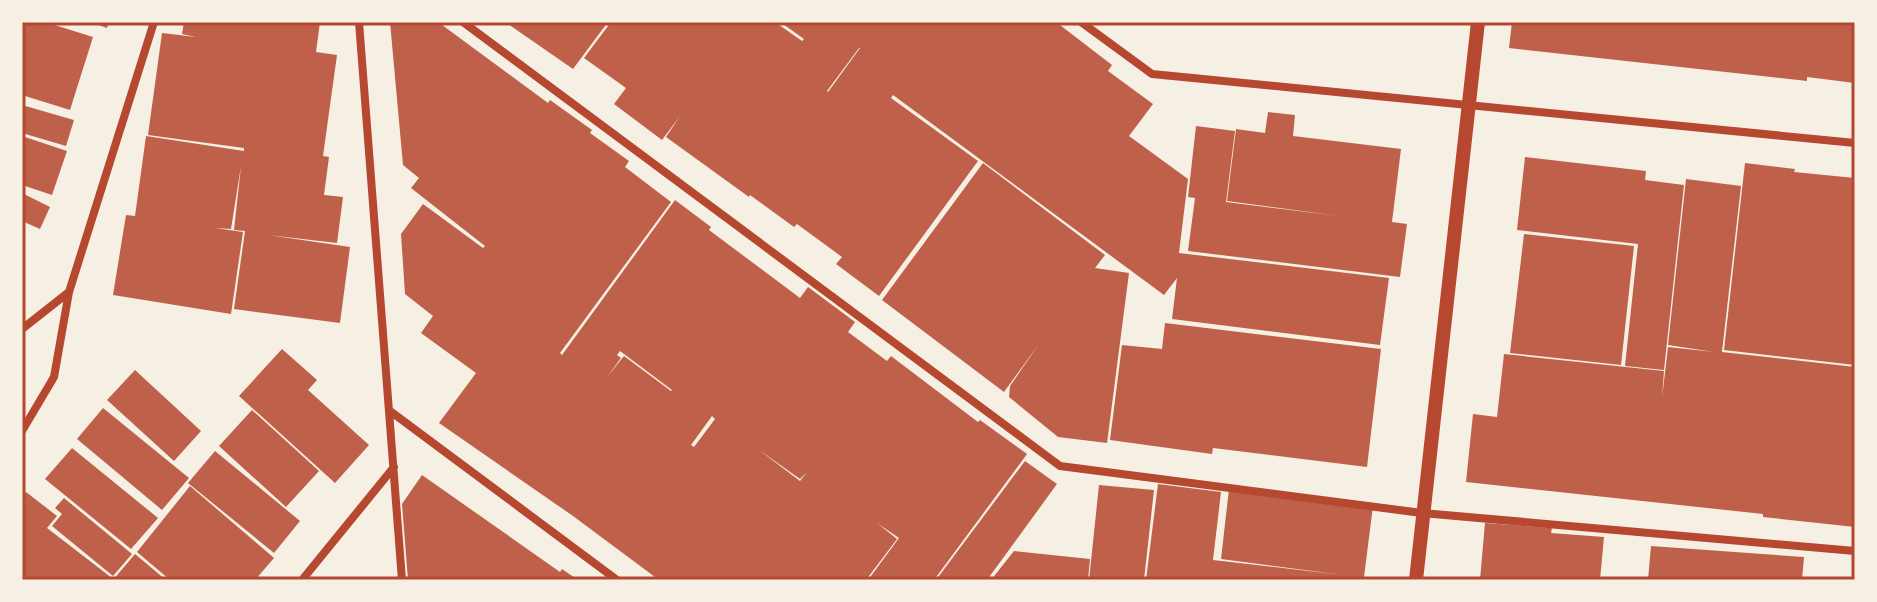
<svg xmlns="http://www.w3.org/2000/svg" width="1877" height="602" viewBox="0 0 1877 602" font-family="'Open Sans',sans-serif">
	<rect width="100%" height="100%" fill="#f6efe4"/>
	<!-- building -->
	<path fill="#bf614a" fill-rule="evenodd" d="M 22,22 L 45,22 L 93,37 L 70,110 L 22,95 Z
		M 90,22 L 109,22 L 107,28 Z
		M 184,22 L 320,22 L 316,52 L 337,55 L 323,156 L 329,157 L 324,195 L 343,197 L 337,243 L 268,235 L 350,247 L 340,323 L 234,309 L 245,231 L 234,230 L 241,166 L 231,229 L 215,228 L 243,232 L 231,314 L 113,295 L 126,215 L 135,216 L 146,136 L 244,151 L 244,148 L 148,135 L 162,33 L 196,37 L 182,34 Z
		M 390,22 L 438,22 L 548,103 L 550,100 L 592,130 L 590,133 L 629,161 L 625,167 L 671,202 L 560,353 L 562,355 L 675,200 L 711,227 L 709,230 L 800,298 L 808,287 L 855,322 L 848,332 L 887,361 L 891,356 L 978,422 L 980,420 L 1027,454 L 934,580 L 868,580 L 899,538 L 877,523 L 897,539 L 866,580 L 659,580 L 573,516 L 439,423 L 476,373 L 421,333 L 433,316 L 405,294 L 401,234 L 423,204 L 483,248 L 485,246 L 411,188 L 419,178 L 403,165 ZM 620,351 L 672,390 L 671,391 L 624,356 L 607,377 L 621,358 L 617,355 ZM 712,416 L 715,419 L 694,447 L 691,445 ZM 759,450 L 800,479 L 807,472 L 800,481 Z
		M 505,22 L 608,22 L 573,69 Z
		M 611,22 L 775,22 L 802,41 L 804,39 L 780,22 L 1056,22 L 1112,65 L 1108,71 L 1153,104 L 1129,136 L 1188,179 L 1179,253 L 1389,278 L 1380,345 L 1172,319 L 1177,278 L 1164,295 L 893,95 L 891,98 L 978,161 L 879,296 L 836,264 L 842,257 L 797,224 L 794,227 L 750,195 L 749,197 L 666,137 L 680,116 L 662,140 L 614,104 L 626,88 L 584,58 ZM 859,48 L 860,48 L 828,92 L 827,91 Z
		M 1512,22 L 1855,22 L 1855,83 L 1807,77 L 1807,81 L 1509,48 Z
		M 22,105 L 74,120 L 66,146 L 22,133 Z
		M 1268,112 L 1295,115 L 1293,136 L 1401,149 L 1392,222 L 1407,224 L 1400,277 L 1188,251 L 1195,198 L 1188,197 L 1196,126 L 1235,131 L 1226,202 L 1340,216 L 1227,201 L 1236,129 L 1265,133 Z
		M 22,136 L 67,151 L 52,195 L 22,185 Z
		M 1525,157 L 1646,171 L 1645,180 L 1684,185 L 1664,370 L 1625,366 L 1638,244 L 1517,230 Z
		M 983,163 L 1105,255 L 1095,268 L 1129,273 L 1107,443 L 1058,437 L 1009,397 L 1010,386 L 1039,344 L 1004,392 L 882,300 Z
		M 1745,163 L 1795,169 L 1794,172 L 1855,178 L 1855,365 L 1724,350 Z
		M 1686,179 L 1741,186 L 1722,352 L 1855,367 L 1855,527 L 1763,517 L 1763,514 L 1466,482 L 1473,414 L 1497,417 L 1504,354 L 1664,371 L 1662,398 L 1668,347 L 1714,352 L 1668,345 Z
		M 22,193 L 50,207 L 40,229 L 22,221 Z
		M 1524,234 L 1634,246 L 1621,365 L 1510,353 Z
		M 1165,323 L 1381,349 L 1367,467 L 1213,448 L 1212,454 L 1110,440 L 1122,345 L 1162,349 Z
		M 282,349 L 317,380 L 308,390 L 369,445 L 335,483 L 239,396 Z
		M 135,370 L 201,431 L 174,461 L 107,400 Z
		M 103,408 L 189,478 L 162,510 L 77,439 Z
		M 252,410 L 319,471 L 286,507 L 219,446 Z
		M 72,448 L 158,518 L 131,549 L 45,479 Z
		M 215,451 L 300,521 L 274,553 L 188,483 Z
		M 1025,461 L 1057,484 L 987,580 L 936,580 Z
		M 422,475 L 560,572 L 562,569 L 578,580 L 408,580 L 402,504 Z
		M 1158,484 L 1221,492 L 1213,560 L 1343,575 L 1221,559 L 1229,489 L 1373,506 L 1364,577 L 1371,580 L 1146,580 Z
		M 1099,485 L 1154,490 L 1144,580 L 1089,580 Z
		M 190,486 L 274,558 L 255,580 L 227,578 L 225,580 L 170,580 L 137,552 Z
		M 26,492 L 57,516 L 47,528 L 112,578 L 111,580 L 30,580 L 22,574 L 22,497 Z
		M 64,498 L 132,554 L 113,576 L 52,526 L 62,514 L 55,508 Z
		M 1485,523 L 1552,528 L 1551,533 L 1604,537 L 1600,580 L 1480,580 Z
		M 1651,546 L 1804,557 L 1802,580 L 1648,580 Z
		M 1014,551 L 1090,559 L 1088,580 L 991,580 Z
		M 135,554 L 166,580 L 113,580 Z"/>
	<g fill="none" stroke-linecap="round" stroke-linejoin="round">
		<!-- minor -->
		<path stroke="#b5482f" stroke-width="8" d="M 359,22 L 402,580
			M 463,22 L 1060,466 L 1422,513 L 1855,551
			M 1081,22 L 1152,74 L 1855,143
			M 22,329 L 69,292
			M 390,411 L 617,580
			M 22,431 L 54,377 L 69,292 L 154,22
			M 302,580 L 394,467"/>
		<!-- tertiary -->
		<path stroke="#b5482f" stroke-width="14" d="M 1416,580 L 1478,22"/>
	</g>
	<!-- border -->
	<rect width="1877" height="602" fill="none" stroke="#f6efe4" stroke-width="48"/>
	<rect x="24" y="24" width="1829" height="554" fill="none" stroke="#b5482f" stroke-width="3"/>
</svg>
